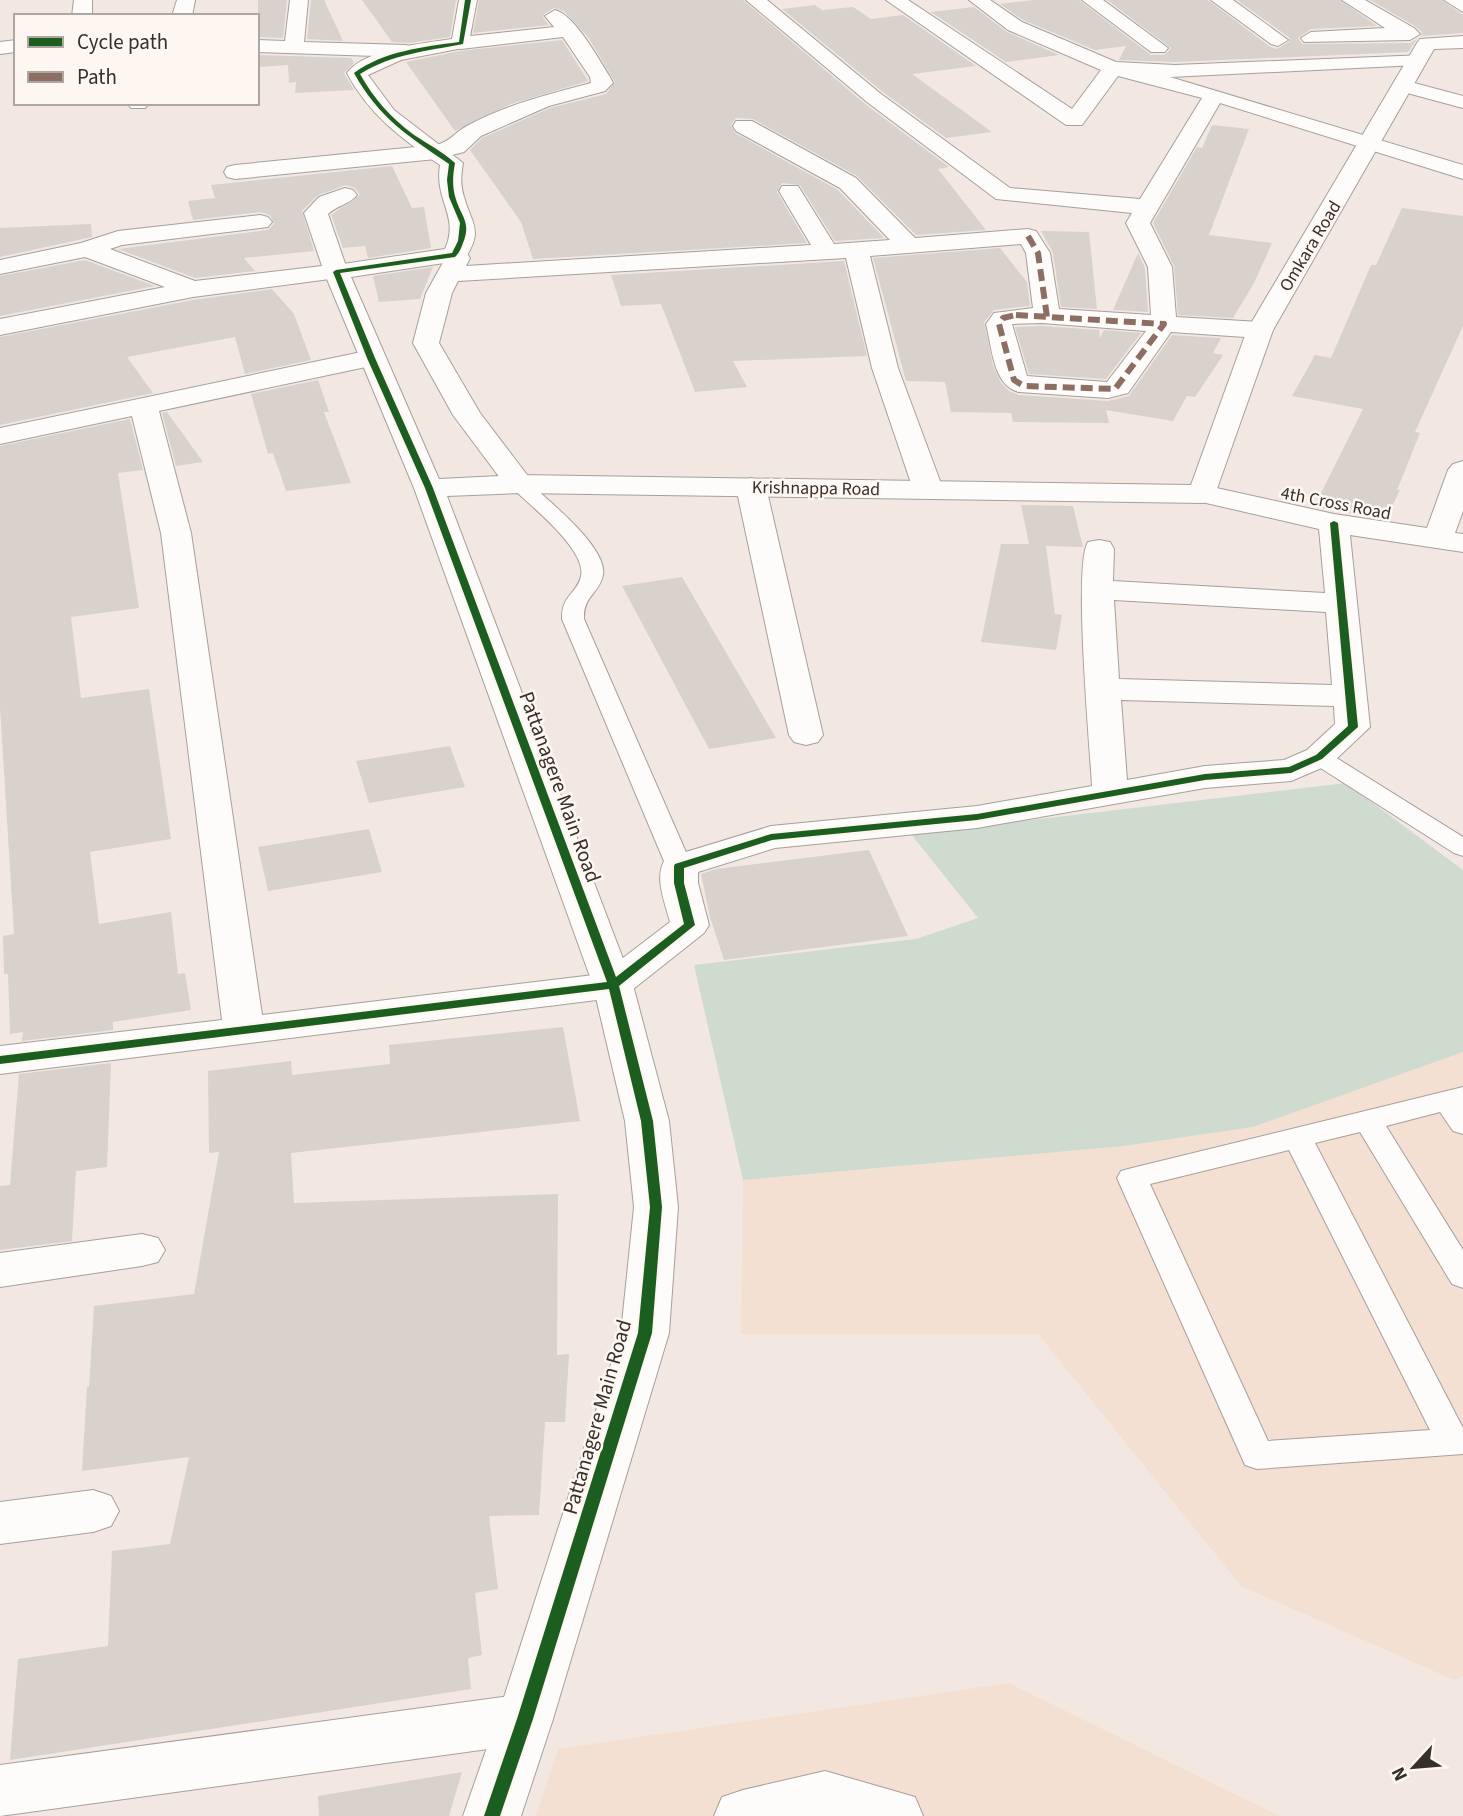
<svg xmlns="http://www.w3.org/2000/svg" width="1463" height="1816" viewBox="0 0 1463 1816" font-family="'Source Sans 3',sans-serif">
	<rect width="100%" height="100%" fill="#f2e8e1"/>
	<!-- built -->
	<path fill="#f3e0d2" d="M 1463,1052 L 1463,1676 L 1454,1680 L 1241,1586 L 1038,1334 L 741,1334 L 743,1180 L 1124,1146 L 1253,1127 Z
		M 1009,1683 L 1279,1816 L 536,1816 L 558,1749 Z"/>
	<!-- green -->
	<path fill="#cfdbcf" d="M 1346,783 L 1463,870 L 1463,1052 L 1253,1127 L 1124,1146 L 743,1180 L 694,965 L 916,939 L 978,918 L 911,834 Z"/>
	<!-- building -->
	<path fill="#d9d1cb" d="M 258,0 L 287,0 L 283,38 L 258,37 Z
		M 311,0 L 324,0 L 343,41 L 307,39 Z
		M 362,0 L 456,0 L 450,37 L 409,43 L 392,42 Z
		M 479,0 L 743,0 L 865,104 L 949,167 L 938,169 L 986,230 L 916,235 L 857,176 L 753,119 L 736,118 L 731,125 L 735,133 L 838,190 L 884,238 L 835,241 L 800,185 L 782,183 L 777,192 L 807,243 L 533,259 L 521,222 L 470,150 L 482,138 L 550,108 L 606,94 L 615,82 L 588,37 L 564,11 L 554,8 L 544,14 L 543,18 L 549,25 L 473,33 Z
		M 1033,0 L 1079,0 L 1151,55 L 1165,55 L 1171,48 L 1107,0 L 1208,0 L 1269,46 L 1277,49 L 1289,42 L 1290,38 L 1237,0 L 1340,0 L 1377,26 L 1311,29 L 1298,38 L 1302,44 L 1410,43 L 1417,39 L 1408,52 L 1175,62 L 1119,60 L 1126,46 L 1095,50 L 1023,20 L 1000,4 Z
		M 1370,0 L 1442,0 L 1463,15 L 1463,33 L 1421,36 L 1422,32 L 1415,26 Z
		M 815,5 L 822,10 L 853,7 L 871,19 L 903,15 L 976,66 L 912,74 L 992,132 L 946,138 L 883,92 L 782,9 Z
		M 974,7 L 1007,32 L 1059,55 L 1006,62 L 931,12 Z
		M 562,40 L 588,81 L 511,104 L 455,131 L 406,62 L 460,51 Z
		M 259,55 L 351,58 L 354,63 L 344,73 L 354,90 L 295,93 L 296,82 L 289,83 L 288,65 L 259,67 Z
		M 1212,125 L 1249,129 L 1209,235 L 1272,243 L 1254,283 L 1233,318 L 1178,315 L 1174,266 L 1153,223 L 1197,147 L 1202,148 Z
		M 392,166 L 412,208 L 424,207 L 431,248 L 368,258 L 365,246 L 343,248 L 331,215 L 360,195 L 355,188 L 346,185 L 318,195 L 302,211 L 314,251 L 244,258 L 255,271 L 195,278 L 118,249 L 268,230 L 274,224 L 270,215 L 260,212 L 193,220 L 188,201 L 215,198 L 211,185 Z
		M 1402,208 L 1463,216 L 1463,326 L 1415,432 L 1420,433 L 1397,490 L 1400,490 L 1386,519 L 1314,507 L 1363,409 L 1292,396 L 1315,355 L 1331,358 L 1371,265 L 1376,265 Z
		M 91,224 L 92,237 L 0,257 L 0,228 Z
		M 1041,231 L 1089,232 L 1097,309 L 1061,307 L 1053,253 Z
		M 1000,248 L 1027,282 L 1030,306 L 994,310 L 984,322 L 993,365 L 1001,383 L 1009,391 L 1019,395 L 1108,401 L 1129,396 L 1172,335 L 1221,338 L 1213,353 L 1223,355 L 1195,397 L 1187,396 L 1173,421 L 1106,410 L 1109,423 L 1013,422 L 1011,413 L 951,412 L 945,382 L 906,381 L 873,258 Z
		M 1138,253 L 1145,268 L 1148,312 L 1113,310 Z
		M 85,260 L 155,286 L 0,316 L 0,276 Z
		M 844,261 L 867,356 L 733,361 L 747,387 L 695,392 L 661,304 L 621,306 L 611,275 Z
		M 433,267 L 420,299 L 379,302 L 373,276 Z
		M 272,289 L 294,314 L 311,360 L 245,374 L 235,337 L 127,357 L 153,393 L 0,425 L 0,337 L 193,300 Z
		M 1042,326 L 1099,330 L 1100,338 L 1104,330 L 1141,333 L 1106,379 L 1029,374 L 1015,327 Z
		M 318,380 L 329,412 L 324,412 L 351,483 L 286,491 L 273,453 L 268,454 L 251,394 Z
		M 167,412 L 203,462 L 176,466 L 162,413 Z
		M 130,419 L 143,470 L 118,473 L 139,608 L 71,617 L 81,698 L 149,689 L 171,839 L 90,852 L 99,924 L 171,912 L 178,974 L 185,973 L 191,1010 L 113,1022 L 113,1030 L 22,1041 L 23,1032 L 10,1034 L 8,974 L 4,974 L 3,936 L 14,934 L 0,707 L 0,446 Z
		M 1021,505 L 1073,506 L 1083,547 L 1046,546 L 1055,614 L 1062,615 L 1056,650 L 981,642 L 1001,544 L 1029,544 Z
		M 682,577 L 731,661 L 776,738 L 709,749 L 622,586 Z
		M 450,746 L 465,787 L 369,803 L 356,761 Z
		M 369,829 L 382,872 L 268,891 L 258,847 Z
		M 869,850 L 908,936 L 724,960 L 710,917 L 701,874 L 716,869 Z
		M 563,1027 L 580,1121 L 291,1153 L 294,1203 L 558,1194 L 557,1355 L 569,1354 L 565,1422 L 545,1422 L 539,1515 L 489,1516 L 498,1589 L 475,1593 L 482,1655 L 468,1658 L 471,1689 L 10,1760 L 18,1659 L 108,1646 L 112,1551 L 170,1544 L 189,1457 L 82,1471 L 87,1387 L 89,1387 L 94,1306 L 194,1294 L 219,1152 L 209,1153 L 208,1071 L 291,1061 L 292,1075 L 390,1064 L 389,1045 Z
		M 111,1063 L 107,1167 L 76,1171 L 72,1241 L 0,1250 L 0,1186 L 10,1185 L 19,1074 Z
		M 462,1772 L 449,1816 L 319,1816 L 318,1796 Z"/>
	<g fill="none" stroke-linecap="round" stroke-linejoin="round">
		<!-- service casing -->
		<g stroke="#a79f9a" stroke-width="2">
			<path id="service" d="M 519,478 L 526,480 C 545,498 608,547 603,575 C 599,594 583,596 584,619 L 692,866 L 688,871 L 679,874 L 670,871 L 666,866 L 562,619 C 561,595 578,593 581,576 C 587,550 530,505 512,488 L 509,484 L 512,480 Z
				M 1319,750 L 1327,752 L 1463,837 L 1463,856 L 1454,853 L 1311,762 L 1307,757 L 1311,752 Z
				M 1463,1087 L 1463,1134 L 1453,1131 L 1440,1112 L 1386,1126 L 1463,1250 L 1463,1288 L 1452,1284 L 1360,1132 L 1315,1143 L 1463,1428 L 1463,1454 L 1257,1469 L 1245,1465 L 1117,1178 L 1121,1171 L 1132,1168 ZM 1289,1150 L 1430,1430 L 1268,1441 L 1150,1184 Z"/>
		</g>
		<!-- minor casing -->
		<g stroke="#a79f9a" stroke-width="2">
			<path id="minor" d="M 74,0 L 92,0 L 92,16 L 72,16 Z
				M 177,0 L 195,0 L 192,16 L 172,16 Z
				M 290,0 L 308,0 L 304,42 L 406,45 L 413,47 L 416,51 L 413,55 L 406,57 L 257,52 L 257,40 L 285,41 Z
				M 746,0 L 767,0 L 881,94 L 1010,188 L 1140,199 L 1202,98 L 1118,76 L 1082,125 L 1066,125 L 886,0 L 908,0 L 1072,109 L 1101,70 L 1008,30 L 969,0 L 990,0 L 1022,22 L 1116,62 L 1175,65 L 1425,55 L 1428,59 L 1425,63 L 1418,65 L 1170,77 L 1463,165 L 1463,179 L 1220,103 L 1150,223 L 1172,267 L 1176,317 L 1260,322 L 1269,324 L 1273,330 L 1269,336 L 1260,338 L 1171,332 L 1128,393 L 1108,398 L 1019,392 C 993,386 992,347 986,324 L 994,313 L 1033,308 L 1026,253 L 1021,244 L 870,256 L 898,368 L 943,489 L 938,495 L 928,498 L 918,495 L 913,489 L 872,368 L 846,258 L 458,281 L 452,293 L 439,343 L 480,413 L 534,484 L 529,490 L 519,493 L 509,490 L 453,415 L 413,343 L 426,293 L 445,259 L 443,255 L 446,250 C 457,247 464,248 470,258 L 466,266 L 811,245 L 779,191 L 782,186 L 798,186 L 834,244 L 890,240 L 840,188 L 736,131 L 733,126 L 736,121 L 752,121 L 856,178 L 915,238 L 1028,229 L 1036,231 L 1050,253 L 1059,309 L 1151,315 L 1148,267 L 1126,223 L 1132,213 L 996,199 L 867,102 ZM 1012,324 L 1042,323 L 1146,331 L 1107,382 L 1027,376 Z
				M 1082,0 L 1103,0 L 1168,48 L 1165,52 L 1151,52 Z
				M 1211,0 L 1233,0 L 1288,40 L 1278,46 L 1271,44 Z
				M 1342,0 L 1365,0 L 1414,28 L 1420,34 L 1410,40 L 1304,42 L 1301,38 L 1311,32 L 1385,28 Z
				M 1444,0 L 1463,0 L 1463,12 Z
				M 555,10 C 575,15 599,60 610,77 L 613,83 L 605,91 L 549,106 L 481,136 L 464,152 L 436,159 L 235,179 L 227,177 L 224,172 L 227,167 L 235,165 L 436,145 C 450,142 455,132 467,126 C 505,105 549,94 591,83 L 590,77 L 563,37 L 461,49 L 454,47 L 451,43 L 454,39 L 461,37 L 554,27 L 545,16 Z
				M 16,40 L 16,52 L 0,54 L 0,42 Z
				M 1403,80 L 1463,96 L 1463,108 L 1396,90 L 1393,86 L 1396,82 Z
				M 127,103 L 149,103 L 149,104 L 145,108 L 131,108 Z
				M 345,188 L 353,190 L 357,195 C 350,204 336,206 328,214 L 348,272 L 345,277 L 193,297 L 0,335 L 0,319 L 165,287 L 85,257 L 0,274 L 0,260 L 81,243 L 118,231 L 260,215 L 268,217 L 272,222 L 268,227 L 122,245 L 110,249 L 195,281 L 322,266 L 304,213 L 319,197 Z
				M 371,350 L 380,352 L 384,358 L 380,364 L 159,411 L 191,533 L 262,1015 L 602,974 L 670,922 C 665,902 653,876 666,858 L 771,826 L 977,806 L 1092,786 C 1090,748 1073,564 1088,542 L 1099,540 L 1110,542 L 1114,549 L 1113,581 L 1325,593 L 1319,529 L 1193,500 L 1188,494 L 1193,488 L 1203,485 L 1334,514 L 1427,528 L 1448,470 L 1453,464 L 1463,461 L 1463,511 L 1455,533 L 1463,534 L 1463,552 L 1350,535 L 1370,727 L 1331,764 L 1291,781 L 1205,788 L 977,828 L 775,848 L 698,872 L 698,883 L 709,925 L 704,933 L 627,994 L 613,998 L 0,1074 L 0,1046 L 222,1020 L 161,533 L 132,416 L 0,444 L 0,428 ZM 1114,600 L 1326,612 L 1332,685 L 1119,679 ZM 1121,700 L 1334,706 L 1335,724 L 1307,750 L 1284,760 L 1205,766 L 1127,780 Z
				M 751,478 L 761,481 L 766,487 L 823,735 L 818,742 L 806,745 L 794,742 L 789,735 L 736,487 L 741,481 Z
				M 142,1234 L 158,1238 L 165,1250 L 158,1262 L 142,1266 L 0,1287 L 0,1253 Z
				M 93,1490 L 111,1496 L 119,1511 L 111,1526 L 93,1532 L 0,1544 L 0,1502 Z
				M 525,1694 L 545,1702 L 553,1719 L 545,1736 L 525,1744 L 0,1816 L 0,1765 Z"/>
		</g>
		<!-- tertiary casing -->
		<g stroke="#a79f9a" stroke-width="2">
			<path id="tertiary" d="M 459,0 L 477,0 L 468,47 L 401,60 L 368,75 L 394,110 L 463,163 C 461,175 460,185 464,197 C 472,225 484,230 464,260 L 351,277 L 439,479 L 519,475 L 1191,485 L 1247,330 L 1417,43 L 1420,39 L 1463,36 L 1463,48 L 1434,49 L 1273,330 L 1213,500 L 1203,503 L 519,493 L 447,496 L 633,985 L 669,1121 L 678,1207 L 669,1333 L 553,1719 L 521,1816 L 463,1816 L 497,1719 L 621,1333 L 634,1207 L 625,1121 L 593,985 L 414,488 L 324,272 L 327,267 L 336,265 L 445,249 C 460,216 434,201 440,165 C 402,139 369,115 347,73 C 364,49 424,43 452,39 Z
				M 825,1771 L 915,1797 L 923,1816 L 714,1816 L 722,1797 L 743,1790 Z"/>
		</g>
		<!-- service -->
		<use href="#service" fill="#fdfcfa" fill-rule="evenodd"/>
		<!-- minor -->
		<use href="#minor" fill="#fdfcfa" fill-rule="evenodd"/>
		<!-- tertiary -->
		<use href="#tertiary" fill="#fdfcfa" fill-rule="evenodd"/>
		<!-- quiet -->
		<path stroke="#8d6e63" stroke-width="6" stroke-dasharray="12 6" stroke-linecap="butt" d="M 1028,236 L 1038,253 L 1047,317
			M 1016,315 L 1164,324 L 1115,389 L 1024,386 L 1014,380 L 999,324 L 1003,318 Z"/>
		<!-- cycleway casing -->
		<g stroke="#fef7f1" stroke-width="5">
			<path id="cycleway" d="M 465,0 L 471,0 L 463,44 C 427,51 392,54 360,74 C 374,99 391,118 414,135 C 428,144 443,152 455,163 C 453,174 452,185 455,196 C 460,216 472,221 463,243 C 461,249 459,253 455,257 L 340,273 L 375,358 L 433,488 L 616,977 L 684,924 L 674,883 L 674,866 L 675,864 L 771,834 L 977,814 L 1205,774 L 1289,767 L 1316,755 L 1348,726 L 1330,523 L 1334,521 L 1338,523 L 1358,727 L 1322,759 L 1291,773 L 1205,780 L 977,820 L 772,840 L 684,868 L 684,883 L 695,925 L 619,986 L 653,1121 L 662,1207 L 652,1333 L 533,1719 L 500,1816 L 484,1816 L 517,1719 L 638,1333 L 650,1207 L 641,1121 L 609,989 L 0,1064 L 0,1056 L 607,982 L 425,488 L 367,358 L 333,272 L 336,270 L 452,253 L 458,241 L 460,223 L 449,197 L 447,180 L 449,164 C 408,136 379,118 354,73 C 384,51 423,47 459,42 Z"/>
		</g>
		<!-- cycleway -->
		<use href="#cycleway" fill="#1b5e20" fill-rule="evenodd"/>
	</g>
	<g text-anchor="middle" stroke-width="5" stroke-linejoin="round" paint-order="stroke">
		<!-- far-street labels -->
		<g font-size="18" fill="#362f2a" stroke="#fef7f1">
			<text transform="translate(1310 246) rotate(-59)" y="6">Omkara Road</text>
			<text transform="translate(816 488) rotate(1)" y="6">Krishnappa Road</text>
			<text transform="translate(1336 503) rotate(11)" y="6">4th Cross Road</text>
		</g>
		<!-- street labels -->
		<g font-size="21" fill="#362f2a" stroke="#fef7f1">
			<text transform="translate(560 787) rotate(70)" y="7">Pattanagere Main Road</text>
			<text transform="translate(597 1417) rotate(-74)" y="7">Pattanagere Main Road</text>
		</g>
	</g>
	<!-- legend -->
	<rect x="14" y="14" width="245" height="91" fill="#fef7f1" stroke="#aea7a1" stroke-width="2"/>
	<rect x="28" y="37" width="35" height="10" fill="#1b5e20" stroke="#aea7a1" stroke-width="2"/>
	<text x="77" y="49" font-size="21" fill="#362f2a">Cycle path</text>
	<rect x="28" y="72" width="35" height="10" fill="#8d6e63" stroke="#aea7a1" stroke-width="2"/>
	<text x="77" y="84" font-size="21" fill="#362f2a">Path</text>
	<!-- north arrow -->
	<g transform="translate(1414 1767) rotate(244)" stroke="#fef7f1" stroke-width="5" paint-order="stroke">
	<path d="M0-5L12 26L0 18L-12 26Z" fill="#362f2a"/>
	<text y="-10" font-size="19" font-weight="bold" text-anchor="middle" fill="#362f2a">N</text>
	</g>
</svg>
